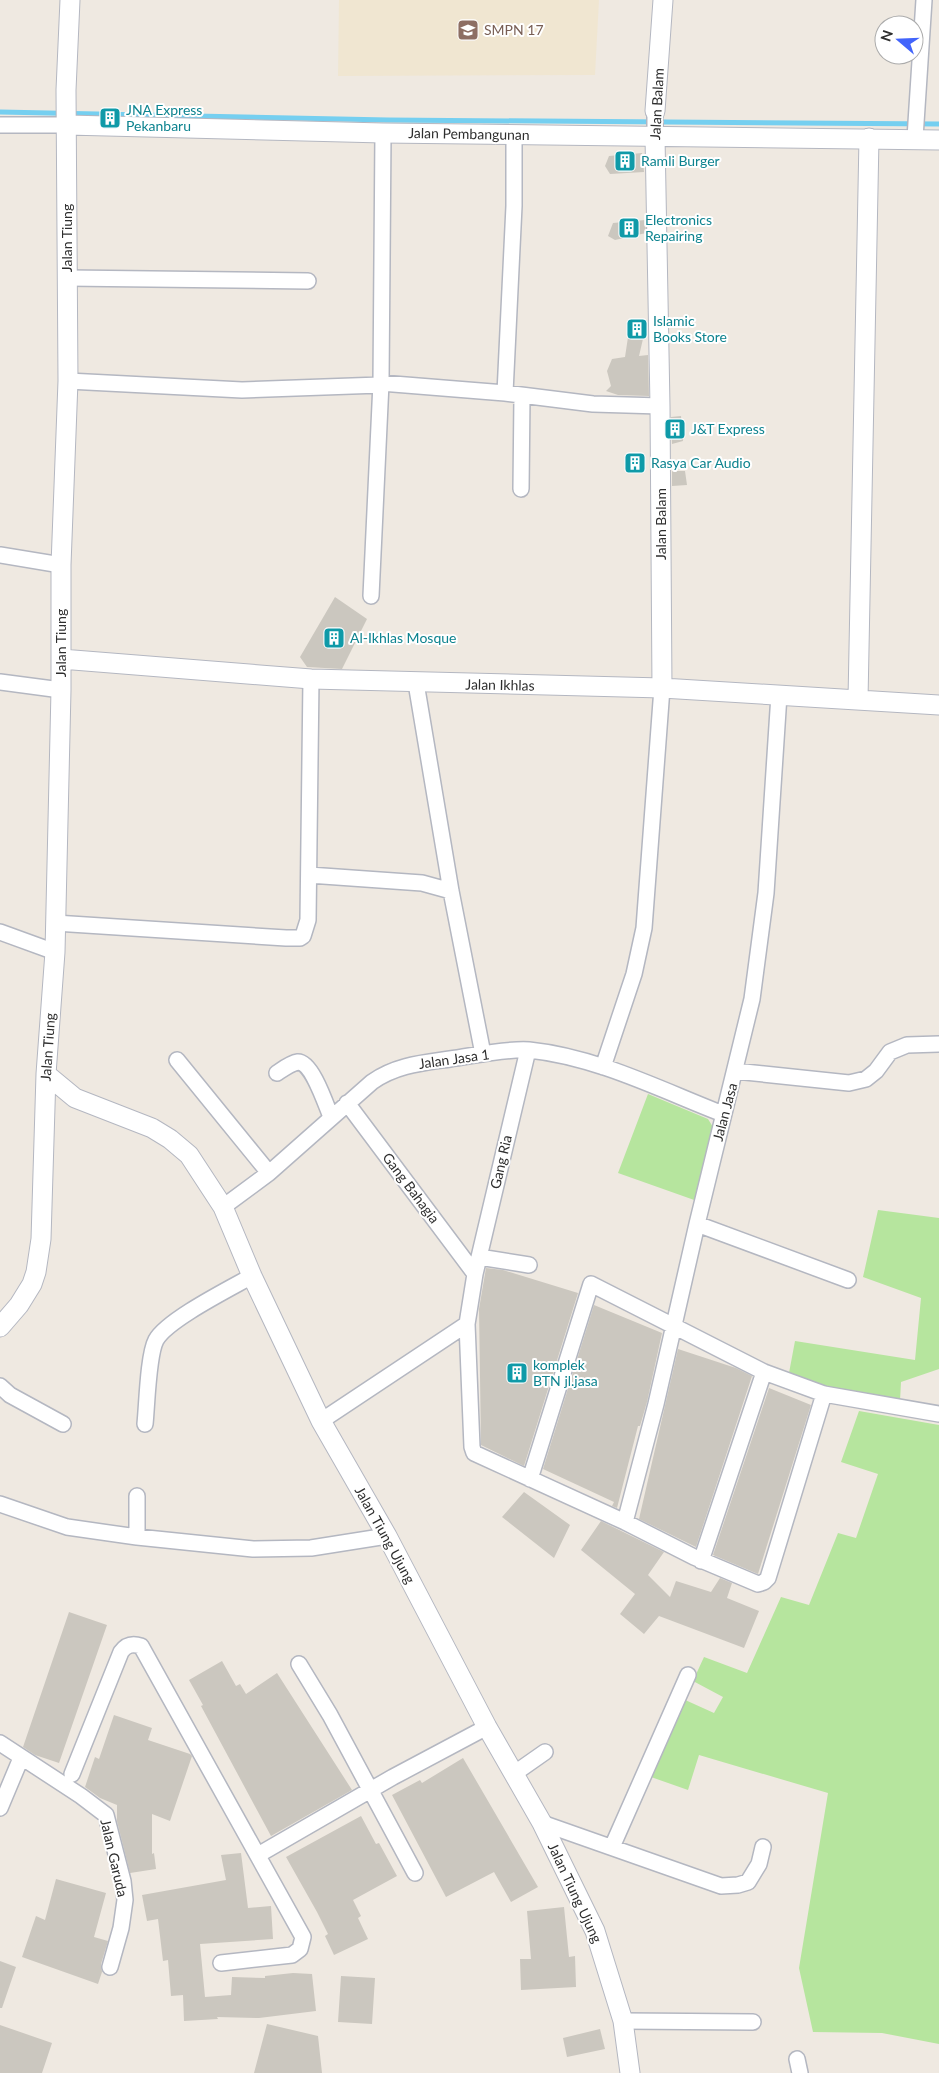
<svg xmlns="http://www.w3.org/2000/svg" width="939" height="2073" viewBox="0 0 939 2073" font-family="Lato,sans-serif">
	<rect width="100%" height="100%" fill="#efe9e1"/>
	<!-- education -->
	<path fill="#f0e6d1" d="M 339,0 L 599,0 L 595,75 L 338,76 Z"/>
	<!-- green -->
	<path fill="#b6e59e" d="M 648,1094 L 708,1119 L 713,1127 L 697,1201 L 618,1173 Z
		M 878,1210 L 939,1218 L 939,1369 L 901,1382 L 900,1401 L 832,1389 L 789,1373 L 795,1341 L 915,1360 L 921,1298 L 863,1277 Z
		M 859,1411 L 939,1425 L 939,2044 L 882,2033 L 813,2032 L 799,1968 L 828,1793 L 699,1755 L 688,1790 L 651,1777 L 683,1699 L 714,1713 L 723,1697 L 693,1681 L 704,1657 L 747,1673 L 781,1597 L 809,1605 L 838,1533 L 856,1538 L 878,1474 L 841,1462 Z"/>
	<g fill="none" stroke-linecap="round" stroke-linejoin="round">
		<!-- stream -->
		<path stroke="#75cff0" stroke-width="5" d="M 0,112 L 388,120 L 939,124"/>
	</g>
	<!-- building -->
	<path fill="#cbc7bf" d="M 642,153 L 644,172 L 610,174 L 605,166 L 609,156 Z
		M 645,220 L 646,233 L 615,240 L 608,236 L 613,223 Z
		M 630,324 L 646,326 L 639,356 L 648,355 L 649,396 L 618,395 L 606,391 L 611,386 L 607,371 L 612,359 L 625,357 Z
		M 681,416 L 683,441 L 672,444 L 671,417 Z
		M 672,471 L 685,471 L 687,485 L 672,486 Z
		M 335,597 L 367,619 L 342,669 L 307,667 L 300,657 Z
		M 486,1268 L 503,1270 L 578,1293 L 524,1466 L 481,1445 L 479,1309 Z
		M 594,1305 L 662,1333 L 647,1402 L 640,1426 L 638,1426 L 617,1508 L 612,1506 L 614,1502 L 543,1469 Z
		M 678,1349 L 736,1368 L 752,1376 L 696,1547 L 639,1519 Z
		M 769,1388 L 811,1405 L 758,1574 L 713,1555 Z
		M 524,1492 L 570,1525 L 554,1558 L 502,1517 Z
		M 601,1521 L 664,1552 L 648,1575 L 670,1597 L 676,1581 L 711,1592 L 720,1578 L 732,1583 L 727,1598 L 759,1611 L 744,1648 L 659,1616 L 644,1634 L 620,1614 L 635,1594 L 581,1550 Z
		M 69,1612 L 107,1625 L 59,1763 L 35,1755 L 23,1747 Z
		M 222,1661 L 236,1686 L 240,1684 L 246,1694 L 277,1673 L 352,1790 L 271,1836 L 201,1706 L 203,1705 L 189,1680 Z
		M 114,1715 L 152,1728 L 148,1740 L 190,1754 L 192,1756 L 170,1821 L 152,1814 L 152,1854 L 154,1853 L 156,1869 L 130,1873 L 117,1821 L 117,1805 L 100,1798 L 85,1787 L 95,1757 L 99,1759 Z
		M 463,1758 L 538,1887 L 511,1902 L 494,1872 L 446,1897 L 392,1795 L 420,1780 L 422,1783 Z
		M 361,1816 L 376,1844 L 379,1843 L 397,1876 L 353,1900 L 361,1916 L 358,1918 L 368,1939 L 334,1955 L 325,1936 L 328,1934 L 317,1912 L 286,1857 Z
		M 241,1853 L 248,1908 L 271,1906 L 273,1939 L 200,1944 L 205,1997 L 231,1995 L 232,1977 L 265,1978 L 265,1976 L 293,1973 L 312,1974 L 316,2011 L 259,2018 L 217,2017 L 218,2019 L 184,2021 L 183,1995 L 171,1996 L 168,1960 L 163,1961 L 158,1919 L 147,1921 L 142,1895 L 226,1880 L 221,1855 Z
		M 56,1879 L 106,1893 L 94,1937 L 108,1941 L 101,1964 L 102,1972 L 98,1984 L 22,1957 L 36,1916 L 45,1920 Z
		M 564,1907 L 569,1957 L 575,1956 L 576,1987 L 521,1990 L 520,1959 L 531,1959 L 527,1911 Z
		M 0,1961 L 16,1967 L 2,2008 L 0,2008 Z
		M 341,1976 L 375,1978 L 372,2024 L 338,2022 Z
		M 267,2024 L 318,2036 L 322,2073 L 254,2073 Z
		M 0,2025 L 52,2043 L 42,2073 L 0,2073 Z
		M 600,2029 L 605,2049 L 567,2057 L 563,2038 Z"/>
	<g fill="none" stroke-linecap="round" stroke-linejoin="round">
		<!-- minor casing -->
		<g stroke="#b4b7c1" stroke-width="18">
			<path id="minor" d="M 0,125 L 67,125
				M 655,137 L 655,111
				M 915,138 L 924,0
				M 67,278 L 308,281
				M 68,381 L 242,390 L 380,385
				M 381,383 L 505,393 L 593,404 L 660,406
				M 505,393 L 514,206 L 514,134
				M 521,489 L 522,396
				M 0,555 L 61,565
				M 371,596 L 381,383 L 383,133
				M 0,682 L 61,690
				M 416,683 L 451,891 L 483,1054
				M 309,875 L 422,883 L 451,891
				M 55,923 L 286,938 L 300,938 L 303,936 L 308,920 L 311,679
				M 0,932 L 55,952
				M 528,1050 L 475,1274 L 467,1324 L 472,1447 L 474,1453 L 625,1522 L 694,1557 L 758,1584 L 764,1582 L 768,1578 L 824,1394
				M 177,1060 L 269,1173
				M 603,1067 L 634,974 L 644,928 L 662,688
				M 735,1071 L 849,1083 L 866,1079 L 876,1071 L 890,1052 L 907,1045 L 939,1044
				M 277,1073 C 283,1069 291,1063 298,1062 C 312,1062 326,1105 331,1117
				M 347,1103 L 475,1274
				M 223,1207 L 269,1173 L 372,1082 C 396,1065 422,1063 450,1059 C 472,1056 509,1048 529,1050 C 597,1057 661,1090 723,1114
				M 697,1224 L 848,1280
				M 479,1257 L 529,1265
				M 0,1386 L 10,1395 L 63,1424
				M 321,1421 L 467,1324
				M 145,1424 C 147,1405 148,1355 156,1340 C 167,1320 229,1289 252,1276
				M 530,1479 L 591,1284 L 764,1372 L 824,1394 L 939,1414
				M 0,1504 L 67,1527 L 137,1537 L 253,1549 L 311,1548 L 387,1536
				M 625,1522 L 656,1404 L 697,1224 L 752,999 L 766,893 L 779,695
				M 137,1537 L 137,1496
				M 701,1561 L 764,1372
				M 299,1664 L 330,1715 L 415,1873
				M 0,1743 L 81,1796 L 106,1815 L 123,1881 L 125,1900 L 121,1928 L 110,1967
				M 515,1773 L 545,1752
				M 72,1774 L 121,1652 C 126,1645 132,1643 141,1646 L 303,1937 L 300,1949 L 292,1955 L 221,1963
				M 0,1808 L 21,1758
				M 542,1823 L 721,1886 L 738,1885 L 748,1882 L 759,1864 L 763,1847
				M 612,1847 L 688,1675
				M 258,1855 L 393,1777 L 487,1727
				M 623,2021 L 753,2022
				M 797,2059 L 800,2073"/>
		</g>
		<!-- tertiary casing -->
		<g stroke="#b4b7c1" stroke-width="21">
			<path id="tertiary" d="M 655,111 L 663,0
				M 67,125 L 383,133 L 939,140
				M 655,137 L 660,406 L 662,688
				M 61,659 L 311,679 L 662,688 L 939,705
				M 858,700 L 869,138
				M 46,1074 L 75,1098 L 152,1128 L 170,1139 L 189,1155 L 223,1207 L 252,1276 L 321,1421 L 387,1536 L 487,1727 L 542,1823 L 595,1931 L 623,2021 L 630,2073
				M 0,1327 L 19,1305 L 32,1284 L 36,1272 L 41,1239 L 46,1074 L 55,952 L 61,690 L 61,565 L 68,381 L 66,90 L 70,0"/>
		</g>
		<!-- minor -->
		<use href="#minor" stroke="#fff" stroke-width="15"/>
		<!-- tertiary -->
		<use href="#tertiary" stroke="#fff" stroke-width="19"/>
	</g>
	<!-- icons -->
	<defs>
		<g id="school-square" transform="scale(1.125)"><rect x="-9" y="-9" width="18" height="18" rx="4" fill="#8d6e63" stroke="#fff"/><path d="M0-5L7-2L0 1L-7-2ZM-4 1L0 2.5L4 1V4Q0 6-4 4Z" fill="#fff"/></g>
		<g id="building-square" transform="scale(1.125)"><rect x="-9" y="-9" width="18" height="18" rx="4" fill="#0f9aa8" stroke="#fff"/><path d="M-4-6H4V6H1V3H-1V6H-4ZM-2.5-4.3h1.7v1.8h-1.7ZM.8-4.3h1.7v1.8H.8ZM-2.5-1h1.7V.8h-1.7ZM.8-1h1.7V.8H.8Z" fill="#fff"/></g>
	</defs>
	<g fill-rule="evenodd">
		<use href="#school-square" x="468" y="30"/>
		<use href="#building-square" x="110" y="118"/>
		<use href="#building-square" x="625" y="161"/>
		<use href="#building-square" x="629" y="228"/>
		<use href="#building-square" x="637" y="329"/>
		<use href="#building-square" x="675" y="429"/>
		<use href="#building-square" x="635" y="463"/>
		<use href="#building-square" x="334" y="638"/>
		<use href="#building-square" x="517" y="1373"/>
	</g>
	<g text-anchor="middle" stroke-width="4" stroke-linejoin="round" paint-order="stroke">
		<!-- education labels -->
		<g font-size="14" fill="#785e54" stroke="#fff" text-anchor="start">
			<text x="484" y="35">SMPN 17</text>
		</g>
		<!-- street labels -->
		<g font-size="14" fill="#2e2e2e" stroke="#fff">
			<text transform="translate(657 104) rotate(-87)" y="5">Jalan Balam</text>
			<text transform="translate(469 134) rotate(1)" y="5">Jalan Pembangunan</text>
			<text transform="translate(67 238) rotate(-90)" y="5">Jalan Tiung</text>
			<text transform="translate(661 524) rotate(-90)" y="5">Jalan Balam</text>
			<text transform="translate(61 643) rotate(-90)" y="5">Jalan Tiung</text>
			<text transform="translate(500 685) rotate(1)" y="5">Jalan Ikhlas</text>
			<text transform="translate(48 1047) rotate(-86)" y="5">Jalan Tiung</text>
			<text transform="translate(454 1059) rotate(-8)" y="5">Jalan Jasa 1</text>
			<text transform="translate(725 1112) rotate(-75)" y="5">Jalan Jasa</text>
			<text transform="translate(501 1162) rotate(-77)" y="5">Gang Ria</text>
			<text transform="translate(411 1188) rotate(53)" y="5">Gang Bahagia</text>
			<text transform="translate(385 1535) rotate(61)" y="5">Jalan Tiung Ujung</text>
			<text transform="translate(114 1858) rotate(77)" y="5">Jalan Garuda</text>
			<text transform="translate(575 1893) rotate(65)" y="5">Jalan Tiung Ujung</text>
		</g>
		<!-- culture labels -->
		<g font-size="14" fill="#0d838f" stroke="#fff" text-anchor="start">
			<text x="126" y="115">JNA Express<tspan x="126" dy="16">Pekanbaru</tspan></text>
			<text x="641" y="166">Ramli Burger</text>
			<text x="645" y="225">Electronics<tspan x="645" dy="16">Repairing</tspan></text>
			<text x="653" y="326">Islamic<tspan x="653" dy="16">Books Store</tspan></text>
			<text x="691" y="434">J&amp;T Express</text>
			<text x="651" y="468">Rasya Car Audio</text>
			<text x="350" y="643">Al-Ikhlas Mosque</text>
			<text x="533" y="1370">komplek<tspan x="533" dy="16">BTN jl.jasa</tspan></text>
		</g>
	</g>
	<!-- north arrow -->
	<g transform="translate(899 40) rotate(289)"><circle r="24" fill="#ffffff" stroke="#ababab"/>
	<path d="M0-4L9 19L0 12L-9 19Z" fill="#4264fb"/>
	<text y="-8" font-size="14" font-weight="bold" text-anchor="middle" fill="#2e2e2e">N</text>
	</g>
</svg>
